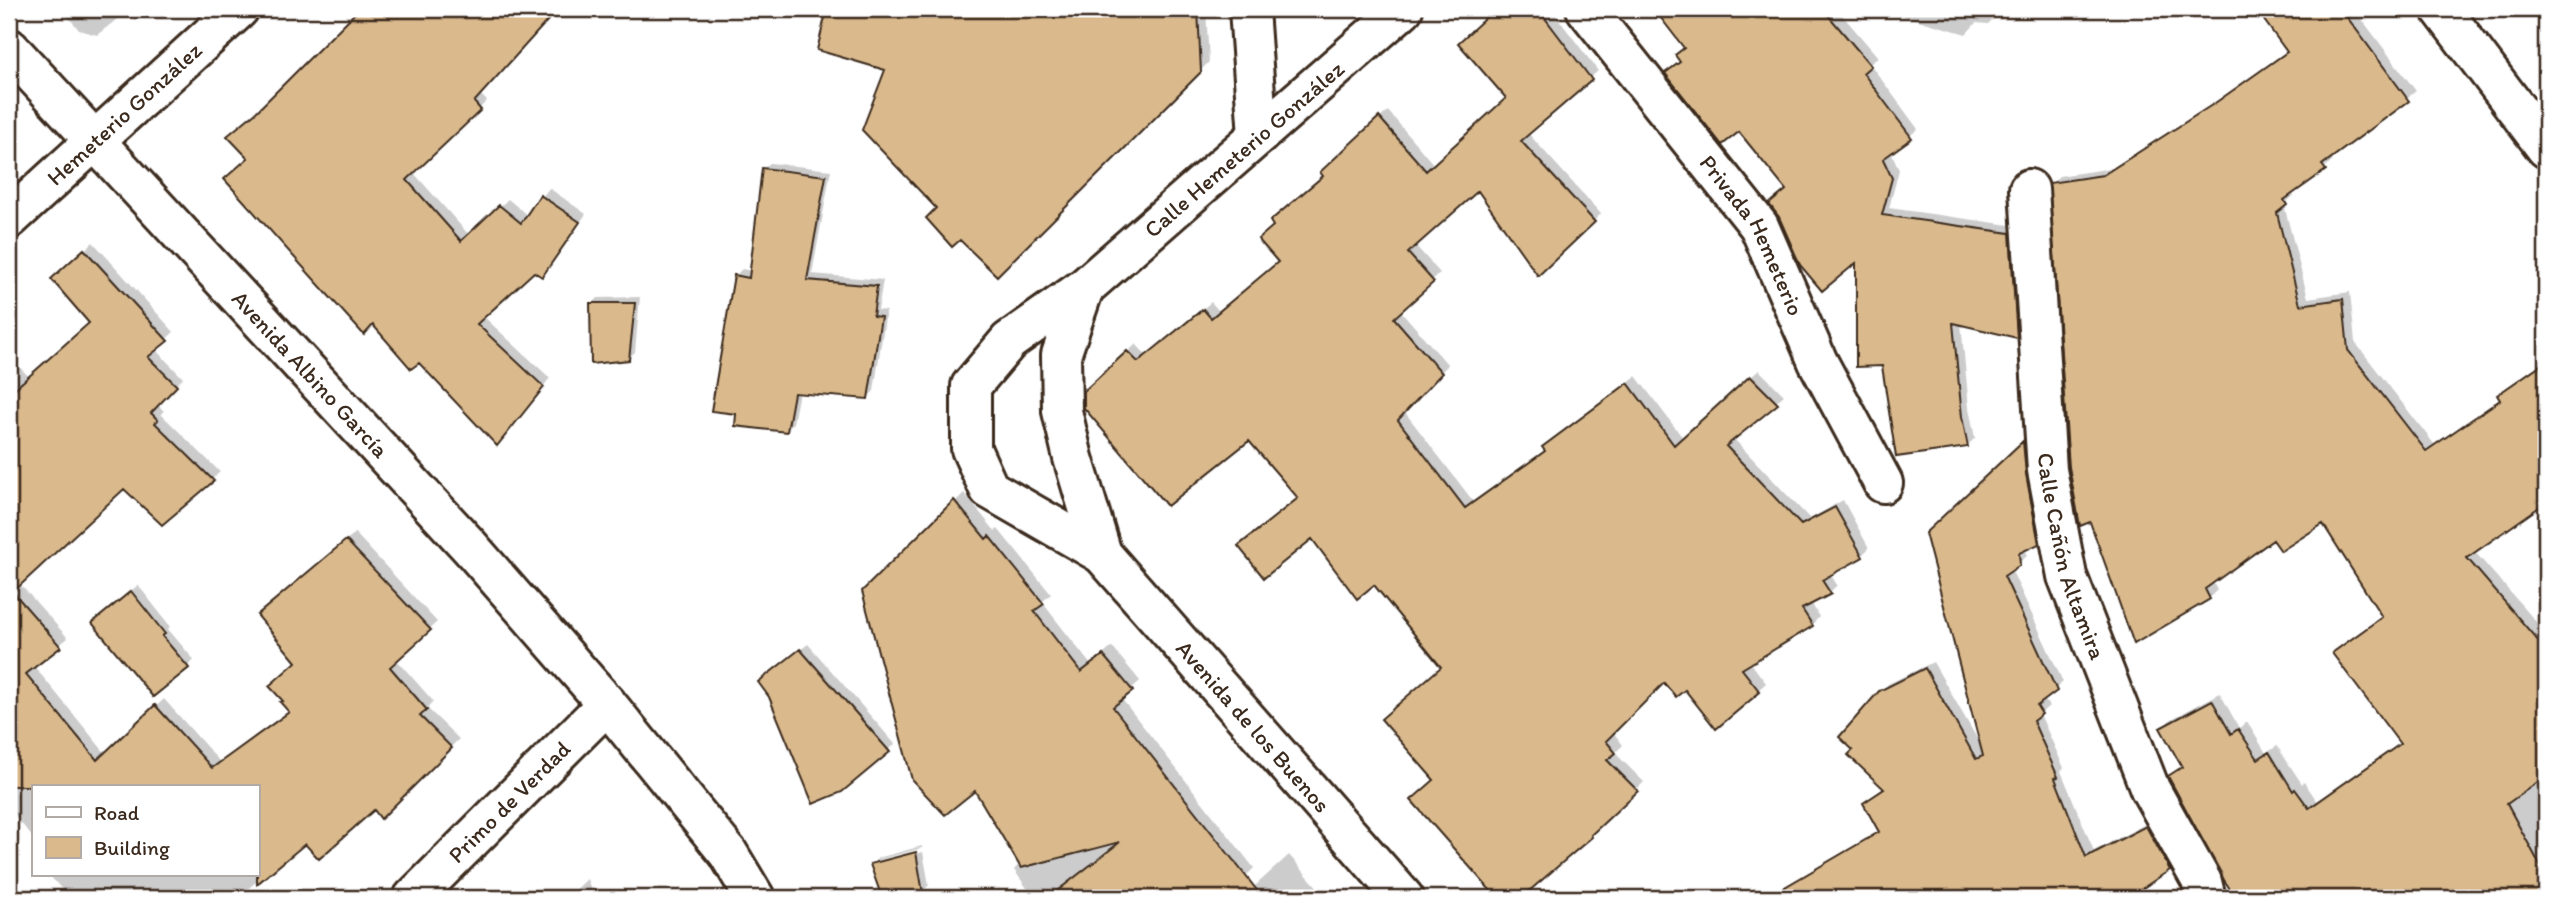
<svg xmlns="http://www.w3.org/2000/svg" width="2555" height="907" viewBox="0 0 2555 907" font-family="Itim,sans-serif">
	<rect width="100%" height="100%" fill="#fff"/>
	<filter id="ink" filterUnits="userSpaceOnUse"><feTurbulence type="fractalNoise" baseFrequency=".0143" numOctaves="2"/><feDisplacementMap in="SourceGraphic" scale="14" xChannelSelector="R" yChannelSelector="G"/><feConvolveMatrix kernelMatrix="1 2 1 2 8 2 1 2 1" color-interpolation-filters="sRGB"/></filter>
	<g filter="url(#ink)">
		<!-- shadow -->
		<path fill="#0003" d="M 62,9 L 130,9 L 97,35 L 79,30 Z
			M 363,9 L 557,9 L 480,94 L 487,101 L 413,172 L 469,235 L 508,199 L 528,216 L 549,188 L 586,214 L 542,275 L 534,270 L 483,316 L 550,378 L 504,436 L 250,158 L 266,105 Z
			M 829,9 L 1206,9 L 1209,62 L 997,274 L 939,208 L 887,69 L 819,49 Z
			M 1497,9 L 1551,9 L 1598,71 L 1527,132 L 1601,214 L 1539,273 L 1479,189 L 1415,245 L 1440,273 L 1400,310 L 1448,365 L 1404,411 L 1473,501 L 1547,450 L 1545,447 L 1552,439 L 1636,376 L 1683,438 L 1759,370 L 1784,395 L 1733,438 L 1810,519 L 1843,500 L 1869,548 L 1862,555 L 1830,573 L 1837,585 L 1830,592 L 1811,602 L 1819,617 L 1812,625 L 1750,662 L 1766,683 L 1717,727 L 1685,687 L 1664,681 L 1613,732 L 1623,745 L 1615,753 L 1644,782 L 1591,835 L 1518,898 L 1499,898 L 1414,800 L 1436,779 L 1443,666 L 1249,438 L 1094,384 L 1136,344 L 1147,356 L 1211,302 L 1219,311 L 1279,262 L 1330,164 L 1388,111 L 1434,165 L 1508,98 L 1461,43 Z
			M 1656,9 L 1770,9 L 1777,18 L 1802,34 L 1829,9 L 1837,9 L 1878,57 L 1870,64 L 1918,129 L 1891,151 L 1899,170 L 1889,208 L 2017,226 L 2024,328 L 2016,336 L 1961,323 L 1969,408 L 1975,438 L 1967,446 L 1884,364 L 1858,259 L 1787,189 L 1739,129 L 1675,66 L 1681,61 L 1686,47 Z
			M 1880,9 L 1998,9 L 1997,15 L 1988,24 L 1976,23 L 1966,34 Z
			M 2258,9 L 2354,9 L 2416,91 L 2330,157 L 2333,161 L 2292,193 L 2294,195 L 2284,205 L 2308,298 L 2350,292 L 2355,342 L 2434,444 L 2501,399 L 2499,395 L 2507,387 L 2546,361 L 2546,517 L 2539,506 L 2474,551 L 2546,633 L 2546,898 L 2471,898 L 2401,775 L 2434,898 L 2321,898 L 2315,885 L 2296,898 L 2289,898 L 2285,892 L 2274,898 L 2238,898 L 2226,880 L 2170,776 L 2183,765 L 2162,728 L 2170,720 L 2220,693 L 2239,728 L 2247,722 L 2266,753 L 2277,746 L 2302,784 L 2304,782 L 2318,802 L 2401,742 L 2335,653 L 2383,616 L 2323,521 L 2274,538 L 2212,581 L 2217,590 L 2209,598 L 2135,641 L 2051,184 L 2059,176 L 2113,168 L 2225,96 L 2288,51 Z
			M 2535,9 L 2546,9 L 2546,24 Z
			M 770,163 L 831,170 L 812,274 L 883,280 L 878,310 L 886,311 L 874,391 L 868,397 L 799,392 L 793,423 L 787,430 L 736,275 L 742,269 L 752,271 L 763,169 Z
			M 93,242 L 174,332 L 155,349 L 183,378 L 157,404 L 164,411 L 161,414 L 220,472 L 162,522 L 124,487 L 19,583 L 68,638 L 34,666 L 106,754 L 164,699 L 220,762 L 290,711 L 285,700 L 298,661 L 267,607 L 355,533 L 437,622 L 396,659 L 433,701 L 427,708 L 459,739 L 381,816 L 374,807 L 305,841 L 237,898 L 70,898 L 48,874 L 257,874 L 257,786 L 33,786 L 33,838 L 9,808 L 9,356 L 29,377 L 91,323 L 54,279 Z
			M 640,297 L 635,352 L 628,358 L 592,304 L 598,298 Z
			M 2030,436 L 2045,535 L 2038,543 L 2026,548 L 2027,556 L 2011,569 L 2063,682 L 2044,699 L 2049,706 L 2040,714 L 2064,768 L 2061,771 L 2094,851 L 2153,820 L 2176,861 L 2141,888 L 2141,898 L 1977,898 L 1964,875 L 1926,898 L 1772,898 L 1796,880 L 1880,830 L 1865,803 L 1885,787 L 1856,750 L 1880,693 L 1888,684 L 1933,662 L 1982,747 L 1927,533 Z
			M 964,493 L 995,531 L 998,529 L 1051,594 L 1042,602 L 1091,665 L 1112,647 L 1140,681 L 1121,698 L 1254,868 L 1246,876 L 1134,896 L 1136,898 L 1034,898 L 1014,870 L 1020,863 L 864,592 Z
			M 138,585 L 170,626 L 168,629 L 194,660 L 188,667 L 101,616 Z
			M 808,644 L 895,744 L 888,751 L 767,676 Z
			M 922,846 L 922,848 L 878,860 L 878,864 L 923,852 L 929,885 L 922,892 L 896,898 L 883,898 L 872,864 L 878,858 Z
			M 1289,855 L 1327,898 L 1241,898 L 1246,894 Z
			M 587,879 L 594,898 L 567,898 Z"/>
		<!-- building -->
		<path fill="#daba8d" stroke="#3b2a1e" stroke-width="2" d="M 359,9 L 558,9 L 474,102 L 481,110 L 407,180 L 461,241 L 499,205 L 521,223 L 540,195 L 580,222 L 542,277 L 534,272 L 477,324 L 544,387 L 497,446 L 419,363 L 411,369 L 373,325 L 364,335 L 224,179 L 248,158 L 227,136 L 256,112 Z
			M 827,9 L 1198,9 L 1201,72 L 997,276 L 960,240 L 952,247 L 926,218 L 936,208 L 862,130 L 885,70 L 817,50 Z
			M 1495,9 L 1538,9 L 1592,80 L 1521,141 L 1595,222 L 1538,276 L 1478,191 L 1408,253 L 1434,282 L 1394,318 L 1442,373 L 1398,420 L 1465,508 L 1545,451 L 1542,447 L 1628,383 L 1674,445 L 1750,376 L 1778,404 L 1726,446 L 1801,525 L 1835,507 L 1863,557 L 1822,580 L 1831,594 L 1802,609 L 1813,626 L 1742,669 L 1760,692 L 1716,729 L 1685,690 L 1676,697 L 1664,683 L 1606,741 L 1616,753 L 1607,760 L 1638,791 L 1591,835 L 1592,837 L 1521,898 L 1497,898 L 1411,800 L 1434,780 L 1381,719 L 1441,667 L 1374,585 L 1357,599 L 1312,539 L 1264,578 L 1238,546 L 1298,498 L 1249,441 L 1167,506 L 1084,408 L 1084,391 L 1127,351 L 1138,362 L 1203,309 L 1211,318 L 1278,262 L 1258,239 L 1273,226 L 1270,221 L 1323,176 L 1320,172 L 1379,117 L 1426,171 L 1506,98 L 1458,43 Z
			M 1654,9 L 1823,9 L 1871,66 L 1863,73 L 1912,138 L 1883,159 L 1892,178 L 1882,215 L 2010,233 L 2017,338 L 1953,323 L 1962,417 L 1968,447 L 1896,457 L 1882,366 L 1856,367 L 1856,263 L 1822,291 L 1800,265 L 1779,217 L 1769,204 L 1786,190 L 1739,132 L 1722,145 L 1665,73 L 1680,62 L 1675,55 L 1684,48 Z
			M 2256,9 L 2341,9 L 2409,101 L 2322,165 L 2326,170 L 2284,200 L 2287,205 L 2277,213 L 2300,305 L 2343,299 L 2348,350 L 2426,451 L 2500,400 L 2497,395 L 2546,361 L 2546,500 L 2538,508 L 2467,558 L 2546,650 L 2546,776 L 2507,804 L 2546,876 L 2546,898 L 2236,898 L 2224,880 L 2170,780 L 2168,776 L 2182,767 L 2160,728 L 2212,700 L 2231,734 L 2238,729 L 2258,759 L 2269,752 L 2293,791 L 2295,789 L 2309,808 L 2400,744 L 2332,653 L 2382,617 L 2323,524 L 2281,551 L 2273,540 L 2205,589 L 2210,599 L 2134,644 L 2090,522 L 2080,526 L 2069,467 L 2049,183 L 2103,175 L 2215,103 L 2287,52 Z
			M 762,168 L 826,176 L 807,280 L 877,286 L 873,316 L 881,317 L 868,399 L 794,393 L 787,432 L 735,426 L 736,414 L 711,411 L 734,275 L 749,278 Z
			M 84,249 L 168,341 L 148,357 L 177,386 L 151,413 L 158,420 L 155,423 L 214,481 L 162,525 L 124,489 L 13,592 L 61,647 L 26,674 L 97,760 L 155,705 L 212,768 L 289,712 L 280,702 L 283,701 L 269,686 L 296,662 L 257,615 L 346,540 L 431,630 L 390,667 L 427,710 L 420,716 L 452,748 L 381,819 L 374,810 L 319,859 L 305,844 L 257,884 L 257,786 L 9,786 L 9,394 L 89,323 L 51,279 Z
			M 590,303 L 635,303 L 629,360 L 591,364 Z
			M 2023,441 L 2026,474 L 2039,544 L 2019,553 L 2020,565 L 2004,576 L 2057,691 L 2037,706 L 2042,714 L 2033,721 L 2058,777 L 2055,778 L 2086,857 L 2146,826 L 2170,870 L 2128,898 L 1766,898 L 1879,832 L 1863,803 L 1884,789 L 1848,755 L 1853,750 L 1839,737 L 1879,691 L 1925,668 L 1976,759 L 1983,756 L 1925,533 Z
			M 954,500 L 986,539 L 989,536 L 1044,604 L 1034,611 L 1081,672 L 1103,655 L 1133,691 L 1113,707 L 1263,898 L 1048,898 L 1120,842 L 1021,868 L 975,791 L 945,815 L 912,780 L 862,591 Z
			M 131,591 L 165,634 L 162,636 L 189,668 L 153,697 L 92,623 Z
			M 800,649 L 890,752 L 842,792 L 813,804 L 769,697 L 758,682 Z
			M 916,852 L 923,893 L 903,898 L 882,898 L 870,864 Z"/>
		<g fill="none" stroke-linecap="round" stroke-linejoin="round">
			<!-- street casing -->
			<g stroke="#3b2a1e" stroke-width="44">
				<g id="street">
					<path d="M 1249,9 L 1258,136"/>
					<path id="s1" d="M 1586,9 L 1759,226 L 1818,362 L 1883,483"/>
					<path id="s2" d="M 9,48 L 470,547 L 607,704 L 728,853 L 755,898"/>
					<path id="s3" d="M 2029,189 L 2047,470 L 2067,576 L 2150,789 L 2202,882 L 2206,898"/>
					<path id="s4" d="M 413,898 L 607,704"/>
				</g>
			</g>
			<!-- secondary casing -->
			<g stroke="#3b2a1e" stroke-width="44">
				<g id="secondary">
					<path id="s5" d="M 1403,9 L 1084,288 L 1009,341 L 971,386 L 971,449 L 989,489 L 1102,554 L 1404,898"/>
					<path d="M 2441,9 L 2546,148"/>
					<path id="s6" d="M 9,219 L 239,9"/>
					<path d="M 1084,288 L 1061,355 L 1062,411 L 1073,458 L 1102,554"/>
				</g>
			</g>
			<!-- street -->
			<use href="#street" stroke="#fff" stroke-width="38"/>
			<!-- secondary -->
			<use href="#secondary" stroke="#fff" stroke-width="38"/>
		</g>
	</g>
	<g text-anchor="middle" stroke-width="6" stroke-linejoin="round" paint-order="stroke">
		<!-- street labels -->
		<g font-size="23" fill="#3b2a1e" stroke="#fff">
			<text dy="8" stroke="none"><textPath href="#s6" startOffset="156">Hemeterio González</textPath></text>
			<text transform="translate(1244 149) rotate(-41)" y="8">Calle Hemeterio González</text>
			<text dy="8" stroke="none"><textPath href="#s1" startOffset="282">Privada Hemeterio</textPath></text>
			<text dy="8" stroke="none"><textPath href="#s2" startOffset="444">Avenida Albino García</textPath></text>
			<text dy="8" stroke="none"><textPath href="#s3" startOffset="371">Calle Cañón Altamira</textPath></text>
			<text dy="8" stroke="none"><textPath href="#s5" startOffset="1041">Avenida de los Buenos</textPath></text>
			<text dy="8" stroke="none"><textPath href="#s4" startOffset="136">Primo de Verdad</textPath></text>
		</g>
	</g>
	<!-- margin -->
	<rect width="2555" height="907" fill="none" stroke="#fff" stroke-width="35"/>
	<rect x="18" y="18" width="2520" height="872" fill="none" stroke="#3b2a1e" stroke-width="2.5" filter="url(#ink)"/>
	<!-- legend -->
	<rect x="32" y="785" width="228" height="91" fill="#ffffff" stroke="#b1aaa5" stroke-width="2"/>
	<rect x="46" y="807" width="35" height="10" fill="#ffffff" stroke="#b1aaa5" stroke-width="2"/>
	<text x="94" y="820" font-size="21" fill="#3b2a1e">Road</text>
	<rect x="46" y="837" width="35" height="21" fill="#daba8d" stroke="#b1aaa5" stroke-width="2"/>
	<text x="94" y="855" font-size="21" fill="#3b2a1e">Building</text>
</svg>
